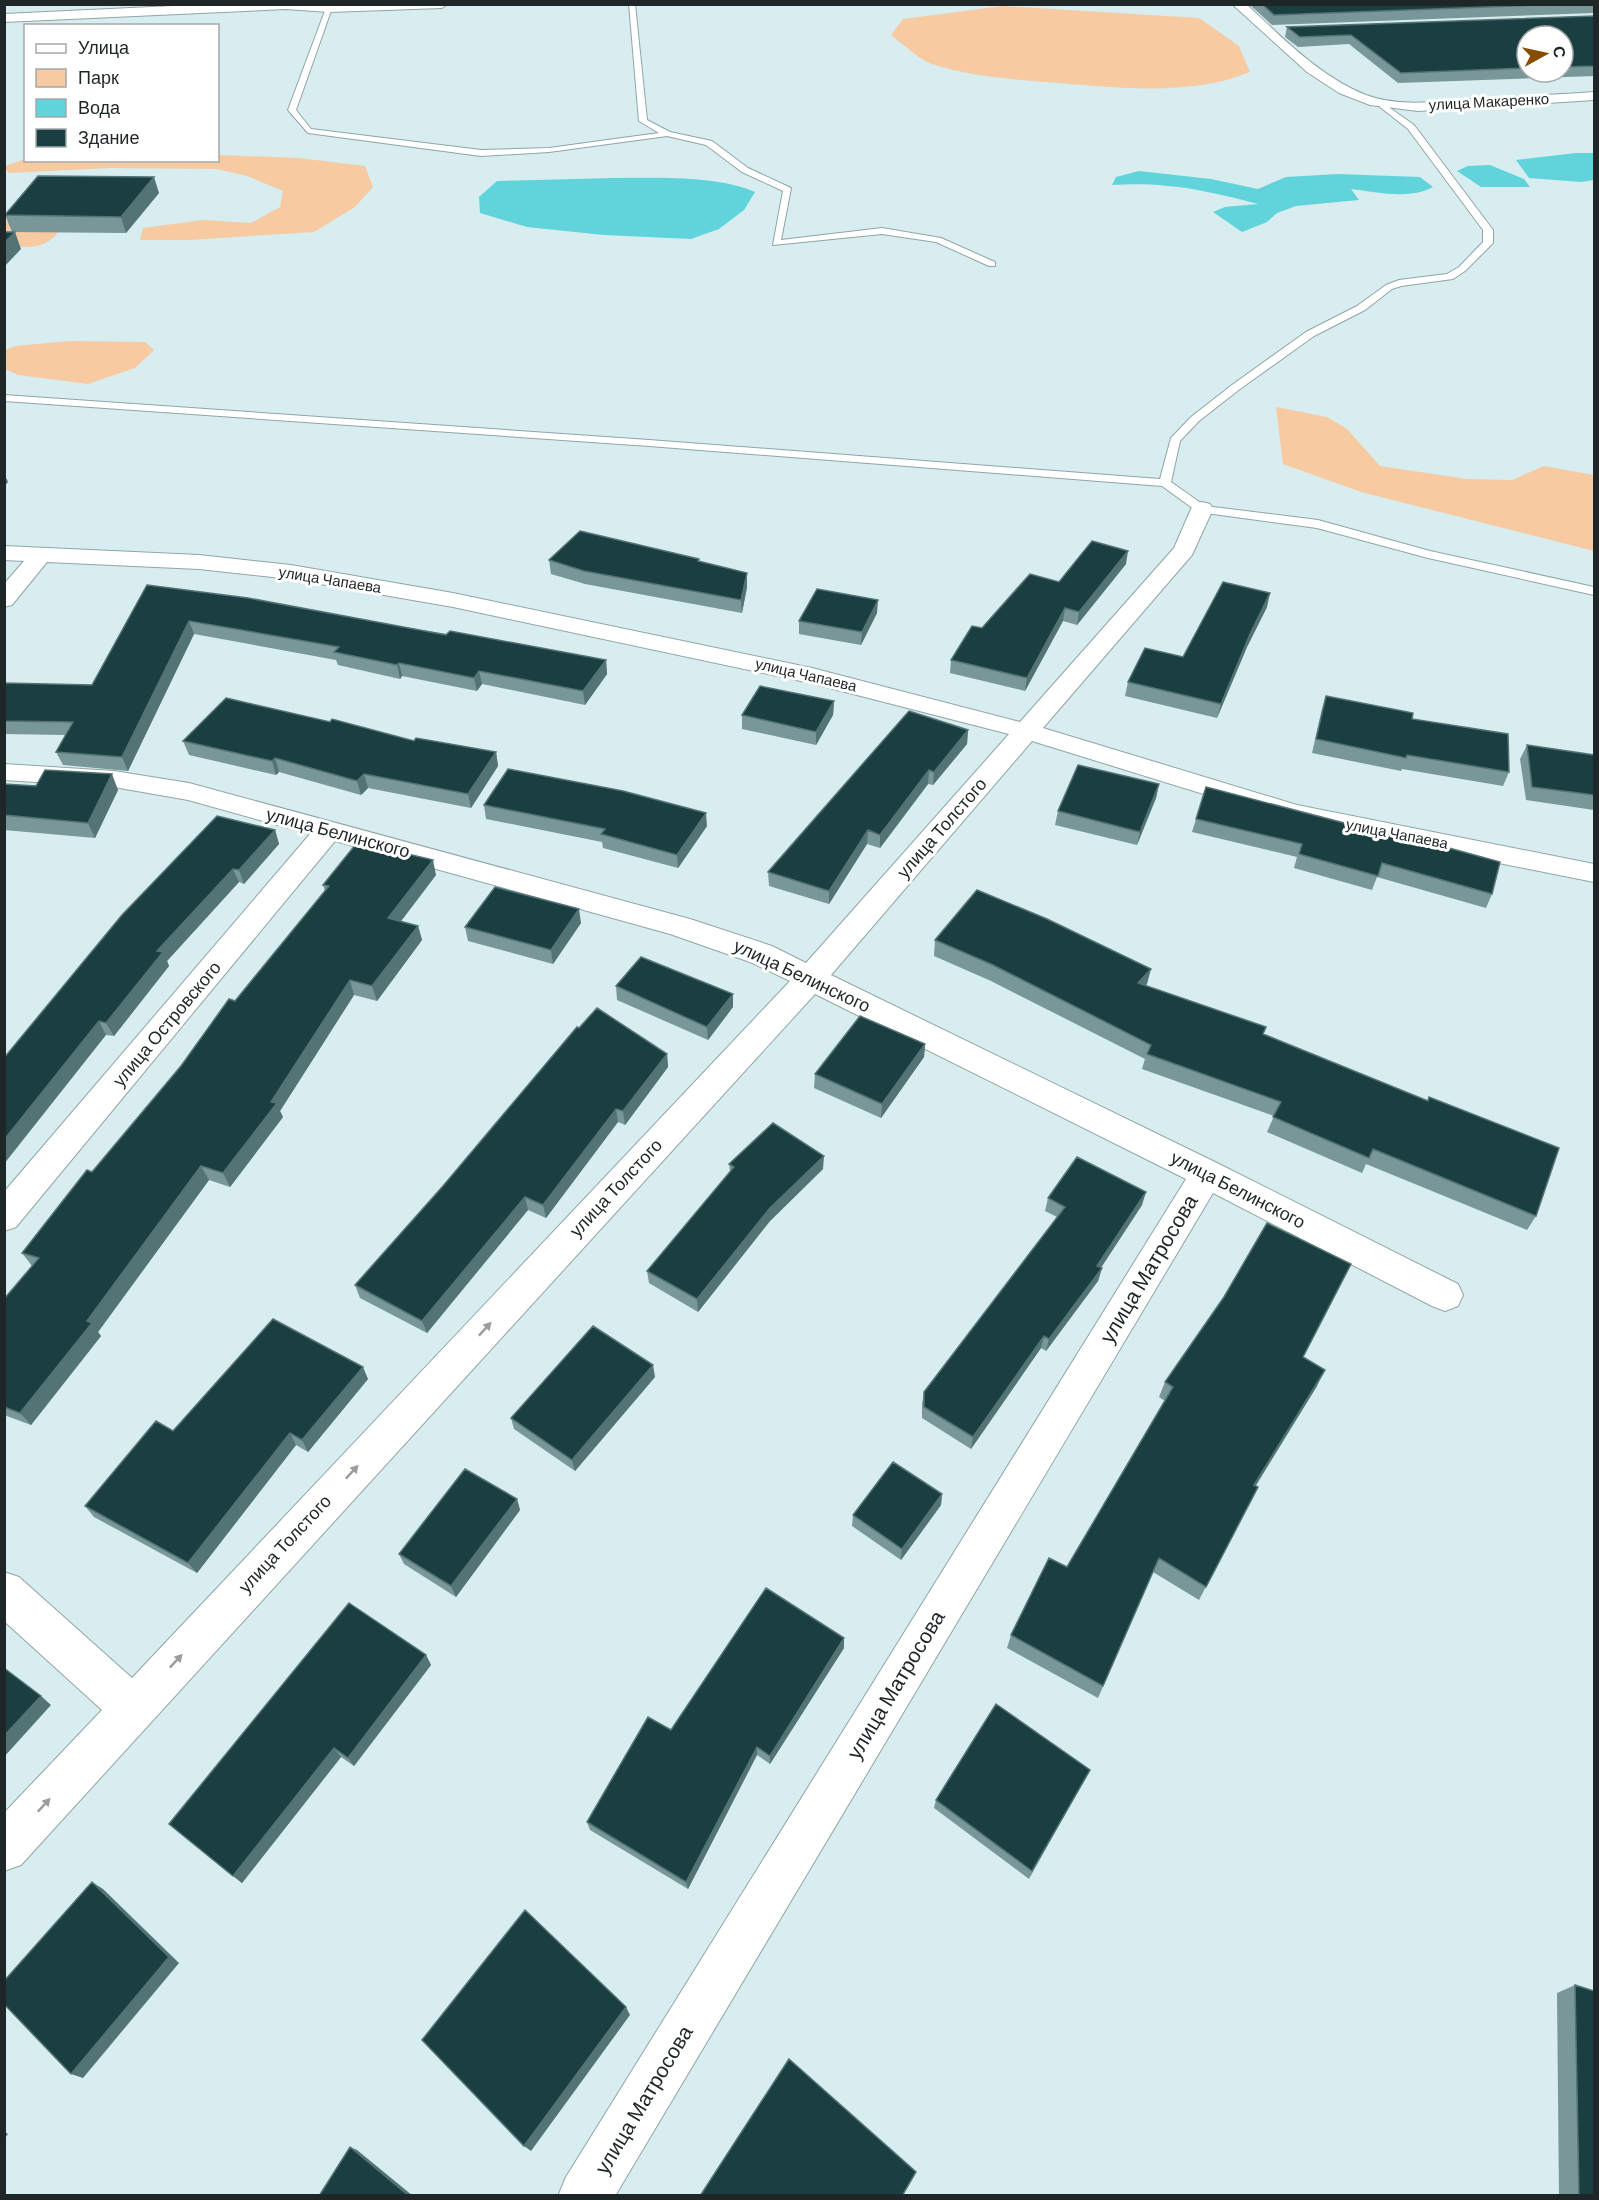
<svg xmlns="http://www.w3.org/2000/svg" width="1599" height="2200" viewBox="0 0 1599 2200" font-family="Barlow,sans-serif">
	<rect width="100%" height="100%" fill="#d7edef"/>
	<!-- green -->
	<path fill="#f7caa1" d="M 1003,6 L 1199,18 L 1239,46 L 1250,72 C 1194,96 1119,88 1059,83 C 1019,80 971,77 932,64 C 918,59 903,44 891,35 L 903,19 Z
		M 218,155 L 299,158 L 365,166 L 373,187 L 355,207 L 314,232 L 189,240 L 140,240 L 143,228 L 203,220 L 251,223 L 280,207 L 283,191 L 247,176 L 217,169 L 111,168 L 9,173 L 5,169 L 5,166 L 25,159 L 218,160 Z
		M 5,221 L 53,227 L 59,231 C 46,250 25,248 5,245 Z
		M 70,341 L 145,342 L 154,350 L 135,368 L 88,384 L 18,375 L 5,369 L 5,350 L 15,346 Z
		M 1276,407 L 1327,417 L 1347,429 L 1380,466 L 1467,479 L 1512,480 L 1544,466 L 1594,475 L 1594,551 L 1361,492 L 1283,464 Z"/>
	<!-- water -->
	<path fill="#61d3da" d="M 1576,153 L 1594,153 L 1594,180 L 1581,182 L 1529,178 L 1516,160 Z
		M 1490,165 L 1524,179 L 1530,187 L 1481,187 L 1457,171 L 1468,166 Z
		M 1139,171 L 1211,179 L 1258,189 L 1286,177 L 1338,174 L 1420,177 L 1433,187 C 1409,200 1377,192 1351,189 L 1359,200 L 1296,206 L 1277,213 L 1267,222 L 1242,232 L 1213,212 L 1225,207 L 1258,204 C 1203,190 1169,182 1112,185 L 1116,177 Z
		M 613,178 C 655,178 716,175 755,192 L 744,210 L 719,229 L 691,239 L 604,235 L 527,227 L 480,213 L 479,197 L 497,181 Z"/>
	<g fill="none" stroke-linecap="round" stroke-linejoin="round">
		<!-- lane casing -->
		<g stroke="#90a5a6" stroke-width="2">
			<path id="lane" d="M 629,4 L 635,4 L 647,120 L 670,132 L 712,141 L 748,168 L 791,188 L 781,240 L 882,228 L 941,238 L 995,262 L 995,266 L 989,266 L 936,242 L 882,234 L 773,245 L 783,191 L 742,172 L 706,145 L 667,136 L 549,152 L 481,156 L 308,133 L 288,110 L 326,8 L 329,6 L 332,8 L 296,110 L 311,129 L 481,150 L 549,148 L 659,133 L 639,121 Z
				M 1383,103 L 1414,125 L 1493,230 L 1493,243 L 1465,271 L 1453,279 L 1401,286 L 1392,289 L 1365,310 L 1314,336 L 1240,389 L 1199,421 L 1180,441 L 1171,482 L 1205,506 L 1318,520 L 1430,551 L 1594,587 L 1594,595 L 1428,558 L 1317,528 L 1198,512 L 1162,486 L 649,446 L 4,401 L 4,395 L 649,440 L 1160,479 L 1171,438 L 1191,417 L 1232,385 L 1306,332 L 1357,306 L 1386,285 L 1399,280 L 1447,274 L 1459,267 L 1483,242 L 1483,230 L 1408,129 L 1380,107 L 1380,103 Z"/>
		</g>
		<!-- street casing -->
		<g stroke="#90a5a6" stroke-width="2">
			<path id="street" d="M 215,4 L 448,4 L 442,8 L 329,12 L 286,9 L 4,22 L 4,14 Z
				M 1232,4 L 1246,4 C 1283,38 1319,76 1366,95 C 1401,108 1439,101 1475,99 C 1515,96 1554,95 1594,92 L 1594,100 L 1418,111 L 1370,105 L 1339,93 L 1307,72 Z
				M 1202,502 L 1210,504 L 1213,509 L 1192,555 L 1043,728 L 1297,805 L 1594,864 L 1594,882 L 1294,822 L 1032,741 L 831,975 L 1219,1164 L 1458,1284 L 1463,1295 L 1458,1306 L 1445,1311 L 1432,1306 L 1213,1193 L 615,2196 L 558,2196 L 566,2177 L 1186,1179 L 815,994 L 21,1865 L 4,1871 L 4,1813 L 102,1710 L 4,1621 L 4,1572 L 19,1577 L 132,1678 L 790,981 L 750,962 L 670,934 L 335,841 L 16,1227 L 4,1231 L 4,1192 L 310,834 L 188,800 L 114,787 L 4,780 L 4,764 L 114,771 L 189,783 L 690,919 L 772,946 L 806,963 L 1009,734 L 810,683 L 453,607 L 291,579 L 199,569 L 47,562 L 12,605 L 4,607 L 4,584 L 24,561 L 4,560 L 4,546 L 199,555 L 291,565 L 453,593 L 812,668 L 1020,722 L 1174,548 L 1191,509 L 1194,504 Z"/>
		</g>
		<!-- lane -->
		<use href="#lane" fill="#fff" fill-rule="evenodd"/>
		<!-- street -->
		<use href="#street" fill="#fff" fill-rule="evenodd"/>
	</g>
	<!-- wall -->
	<path fill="#799698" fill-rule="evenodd" d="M 62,4 L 100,4 L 63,6 Z
		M 1249,4 L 1594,4 L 1594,13 L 1272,25 Z
		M 1594,16 L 1594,76 L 1398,83 L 1349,44 L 1298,47 L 1285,37 L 1287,27 ZM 1527,36 L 1563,36 L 1563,72 L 1527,72 Z
		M 159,193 L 126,233 L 12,232 L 5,215 Z
		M 549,560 L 699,561 L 747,587 L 742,613 L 585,584 L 551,574 Z
		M 1126,564 L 1077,625 L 1063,621 L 1025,691 L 950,673 L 951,660 L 982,628 Z
		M 147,585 L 606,660 L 607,674 L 585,705 L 482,684 L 477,691 L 402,676 L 400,679 L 338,665 L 336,660 L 194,634 L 128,771 L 63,765 L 56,752 L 65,735 L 4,734 L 4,683 L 92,685 Z
		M 1267,607 L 1247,647 L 1217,718 L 1125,696 L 1128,682 L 1183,657 Z
		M 877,613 L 861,645 L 799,634 L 799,621 Z
		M 1326,696 L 1412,719 L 1509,772 L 1503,786 L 1402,769 L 1401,771 L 1312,753 L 1322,709 Z
		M 834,701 L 833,715 L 816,745 L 742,729 L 742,715 Z
		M 968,730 L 967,744 L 933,785 L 928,784 L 880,848 L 867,844 L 829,904 L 769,886 L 768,872 Z
		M 183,741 L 414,741 L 496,752 L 498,766 L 471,808 L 368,788 L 361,795 L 279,772 L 276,775 L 189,755 Z
		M 1527,745 L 1594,755 L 1594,810 L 1526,800 L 1520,759 Z
		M 4,784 L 118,790 L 95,838 L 4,830 Z
		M 1159,784 L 1156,798 L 1137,845 L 1055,825 L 1058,811 Z
		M 1206,787 L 1492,894 L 1486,908 L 1377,877 L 1372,890 L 1294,868 L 1297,857 L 1192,832 Z
		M 484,805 L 707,826 L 678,868 L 603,848 L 602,842 L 486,819 Z
		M 275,830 L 279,844 L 244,884 L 239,882 L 167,961 L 169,966 L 114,1036 L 106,1035 L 4,1058 Z
		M 436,875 L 401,921 L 418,926 L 422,940 L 377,1001 L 354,995 L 280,1111 L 283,1117 L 230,1187 L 209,1180 L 98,1332 L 101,1336 L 31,1425 L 4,1415 L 4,1299 L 32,1266 L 22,1253 L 92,1172 L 235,1001 L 325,891 L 323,885 Z
		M 581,923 L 553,964 L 468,941 L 465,927 Z
		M 935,940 L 1151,969 L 1145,986 L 1266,1027 L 1263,1034 L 1536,1216 L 1527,1230 L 1366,1164 L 1362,1173 L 1267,1132 L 1274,1116 L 1142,1069 L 1145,1059 L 991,981 L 934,956 Z
		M 616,986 L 733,1007 L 708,1040 L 617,1000 Z
		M 925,1044 L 924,1057 L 881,1118 L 814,1088 L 815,1074 Z
		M 667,1054 L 668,1067 L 625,1125 L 618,1122 L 546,1218 L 528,1210 L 427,1333 L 360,1298 L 355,1285 Z
		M 729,1164 L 823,1169 L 770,1221 L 698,1312 L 649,1283 L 647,1271 L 730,1172 Z
		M 1048,1198 L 1142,1205 L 1101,1268 L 1102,1268 L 1098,1281 L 1046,1351 L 1041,1348 L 971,1449 L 922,1418 L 922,1404 L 924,1392 L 1057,1217 L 1045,1211 Z
		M 1303,1357 L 1317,1386 L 1255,1486 L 1258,1487 L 1199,1600 L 1153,1572 L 1098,1698 L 1007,1648 L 1011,1635 L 1067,1567 L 1165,1401 L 1159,1397 L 1165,1382 Z
		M 655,1377 L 575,1471 L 514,1429 L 511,1418 Z
		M 368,1379 L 308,1452 L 296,1445 L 197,1573 L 94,1517 L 85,1506 L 173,1431 Z
		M 942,1494 L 941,1505 L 901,1560 L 852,1526 L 853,1515 Z
		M 517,1499 L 520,1510 L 456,1597 L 404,1564 L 399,1554 Z
		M 844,1648 L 770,1764 L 757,1755 L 688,1889 L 590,1830 L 587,1822 L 671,1730 Z
		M 426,1655 L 431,1665 L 354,1766 L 341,1757 L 242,1883 L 169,1824 Z
		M 1090,1770 L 1029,1879 L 934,1808 L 936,1800 Z
		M 1575,1985 L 1594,2196 L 1559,2196 L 1557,1993 Z"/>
	<!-- shaded-wall -->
	<path fill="#537375" d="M 154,177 L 159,193 L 126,233 L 121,217 Z
		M 15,232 L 21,249 L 4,267 L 4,243 Z
		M 4,473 L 8,482 L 4,487 Z
		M 1128,551 L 1126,564 L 1077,625 L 1079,612 Z
		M 747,573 L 747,587 L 742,613 L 741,600 Z
		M 1270,593 L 1267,607 L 1247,647 L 1217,718 L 1221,704 L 1250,634 Z
		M 878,600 L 877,613 L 861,645 L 862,632 Z
		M 1065,608 L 1063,621 L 1025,691 L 1027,678 Z
		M 189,621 L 194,634 L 128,771 L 122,757 Z
		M 606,660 L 607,674 L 585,705 L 583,691 Z
		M 399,663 L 402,676 L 400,679 L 397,665 Z
		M 479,671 L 482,684 L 477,691 L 474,678 Z
		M 834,701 L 833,715 L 816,745 L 816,732 Z
		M 968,730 L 967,744 L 933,785 L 934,772 Z
		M 496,752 L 498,766 L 471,808 L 468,794 Z
		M 275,758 L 279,772 L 276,775 L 272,761 Z
		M 929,770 L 928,784 L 880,848 L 880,835 Z
		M 112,774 L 118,790 L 95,838 L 88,823 Z
		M 364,774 L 368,788 L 361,795 L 357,781 Z
		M 1159,784 L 1156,798 L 1137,845 L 1140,832 Z
		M 706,813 L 707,826 L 678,868 L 677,855 Z
		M 275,830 L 279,844 L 244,884 L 239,870 Z
		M 868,830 L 867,844 L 829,904 L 829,891 Z
		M 433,860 L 436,875 L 392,933 L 388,918 Z
		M 233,869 L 239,882 L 167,961 L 169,966 L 114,1036 L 106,1023 L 157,951 Z
		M 579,909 L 581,923 L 553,964 L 551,950 Z
		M 418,926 L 422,940 L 377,1001 L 372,986 Z
		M 1151,969 L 1147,984 L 1135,998 L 1138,983 Z
		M 350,980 L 354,995 L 280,1111 L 283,1117 L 230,1187 L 223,1173 Z
		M 733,994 L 733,1007 L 708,1040 L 707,1027 Z
		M 99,1021 L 106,1035 L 4,1164 L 4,1140 Z
		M 925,1044 L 924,1057 L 881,1118 L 882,1104 Z
		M 667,1054 L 668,1067 L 625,1125 L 623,1111 Z
		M 616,1109 L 618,1122 L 546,1218 L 543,1205 Z
		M 824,1156 L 823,1169 L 770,1221 L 698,1312 L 697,1299 L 770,1208 Z
		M 201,1166 L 209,1180 L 98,1332 L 101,1336 L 31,1425 L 20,1413 Z
		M 1146,1192 L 1142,1205 L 1094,1278 L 1097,1266 Z
		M 525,1197 L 528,1210 L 427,1333 L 422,1321 Z
		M 1102,1268 L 1098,1281 L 1046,1351 L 1049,1339 Z
		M 1044,1336 L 1041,1348 L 971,1449 L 973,1437 Z
		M 653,1365 L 655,1377 L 575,1471 L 572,1460 Z
		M 363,1367 L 368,1379 L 308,1452 L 302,1440 Z
		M 1325,1370 L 1317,1386 L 1247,1500 L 1254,1485 Z
		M 290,1433 L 296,1445 L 197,1573 L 188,1563 Z
		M 942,1494 L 941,1505 L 901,1560 L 902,1549 Z
		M 517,1499 L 520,1510 L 456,1597 L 451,1586 Z
		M 844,1638 L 844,1648 L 770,1764 L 770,1756 Z
		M 426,1655 L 431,1665 L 354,1766 L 348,1758 Z
		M 41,1696 L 51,1705 L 4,1757 L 4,1736 Z
		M 757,1747 L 757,1755 L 688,1889 L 686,1882 Z
		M 334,1748 L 341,1757 L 242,1883 L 233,1876 Z
		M 92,1882 L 103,1889 L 179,1963 L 83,2078 L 71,2074 Z
		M 626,2007 L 630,2015 L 531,2151 L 524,2146 Z
		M 4,2131 L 8,2134 L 4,2139 Z
		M 350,2147 L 357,2150 L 413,2196 L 409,2196 Z"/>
	<!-- building -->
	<path fill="#1b3f41" stroke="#537375" stroke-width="1.5" d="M 1262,4 L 1563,4 L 1274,15 Z
		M 1594,16 L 1594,66 L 1563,67 L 1563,36 L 1527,36 L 1527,68 L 1401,73 L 1351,35 L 1300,37 L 1287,27 Z
		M 38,176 L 154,177 L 121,217 L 5,215 Z
		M 4,232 L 15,232 L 4,243 Z
		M 580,531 L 699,559 L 698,561 L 747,573 L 741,600 L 584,571 L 549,560 Z
		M 1092,541 L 1128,551 L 1079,612 L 1065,608 L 1027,678 L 951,660 L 972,626 L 982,628 L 1030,574 L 1059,582 Z
		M 1223,582 L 1270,593 L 1250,634 L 1221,704 L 1128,682 L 1145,648 L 1183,657 Z
		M 147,585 L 248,598 L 446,635 L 450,631 L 606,660 L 583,691 L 479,671 L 474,678 L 399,663 L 397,665 L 334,652 L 339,647 L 189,621 L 122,757 L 56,752 L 73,722 L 4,721 L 4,683 L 92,685 Z
		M 817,589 L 878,600 L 862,632 L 799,621 Z
		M 760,686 L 834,701 L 816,732 L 742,715 Z
		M 1326,696 L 1413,713 L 1412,719 L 1508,734 L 1509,772 L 1407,755 L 1406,758 L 1316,739 Z
		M 226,698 L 330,722 L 332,719 L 414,741 L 416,738 L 496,752 L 468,794 L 364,774 L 357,781 L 275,758 L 272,761 L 183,741 Z
		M 909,711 L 968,730 L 934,772 L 929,770 L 880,835 L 868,830 L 829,891 L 768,872 Z
		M 1527,745 L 1594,755 L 1594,795 L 1532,787 Z
		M 1078,765 L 1159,784 L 1140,832 L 1058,811 Z
		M 508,769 L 623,791 L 706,813 L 677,855 L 601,834 L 605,829 L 484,805 Z
		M 45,770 L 112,774 L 88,823 L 4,815 L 4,784 L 36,786 Z
		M 1206,787 L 1379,832 L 1380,829 L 1500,862 L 1492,894 L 1382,863 L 1378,876 L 1299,854 L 1302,844 L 1196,819 Z
		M 217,816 L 275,830 L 239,870 L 233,869 L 157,951 L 163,952 L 106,1023 L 99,1021 L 4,1140 L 4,1058 L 122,915 Z
		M 356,844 L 366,844 L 433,860 L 388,918 L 418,926 L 372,986 L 350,980 L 271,1102 L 277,1103 L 223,1173 L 201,1166 L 87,1321 L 92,1323 L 20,1413 L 4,1407 L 4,1299 L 39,1258 L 22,1253 L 87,1170 L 92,1172 L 181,1066 L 229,999 L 235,1001 L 329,886 L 323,885 Z
		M 495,887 L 579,909 L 551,950 L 465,927 Z
		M 977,890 L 1047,919 L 1151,969 L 1138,983 L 1266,1027 L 1263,1034 L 1428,1101 L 1429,1097 L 1559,1148 L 1536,1216 L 1373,1149 L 1369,1158 L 1273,1117 L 1281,1102 L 1147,1054 L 1151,1045 L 993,965 L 935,940 Z
		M 641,957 L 733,994 L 707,1027 L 616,986 Z
		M 597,1008 L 667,1054 L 623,1111 L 616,1109 L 543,1205 L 525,1197 L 422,1321 L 355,1285 L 443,1186 L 577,1027 L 579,1028 Z
		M 860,1016 L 925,1044 L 882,1104 L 815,1074 Z
		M 773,1123 L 824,1156 L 770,1208 L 697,1299 L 647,1271 L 734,1167 L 729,1164 Z
		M 1077,1157 L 1146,1192 L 1097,1266 L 1102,1268 L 1049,1339 L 1044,1336 L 973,1437 L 924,1407 L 924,1392 L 1065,1207 L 1048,1198 Z
		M 1267,1223 L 1351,1264 L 1303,1357 L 1325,1370 L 1254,1485 L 1258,1487 L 1206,1587 L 1159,1558 L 1103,1686 L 1011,1635 L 1049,1558 L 1067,1567 L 1173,1387 L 1165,1382 L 1224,1297 Z
		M 273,1319 L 363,1367 L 302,1440 L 290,1433 L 188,1563 L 85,1506 L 156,1421 L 173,1431 Z
		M 593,1326 L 653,1365 L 572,1460 L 511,1418 Z
		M 893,1462 L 942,1494 L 902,1549 L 853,1515 Z
		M 465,1469 L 517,1499 L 451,1586 L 399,1554 Z
		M 766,1588 L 844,1638 L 770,1756 L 757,1747 L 686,1882 L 587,1822 L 648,1717 L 671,1730 Z
		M 349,1603 L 426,1655 L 348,1758 L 334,1748 L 233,1876 L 169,1824 Z
		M 4,1668 L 41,1696 L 4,1736 Z
		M 996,1704 L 1090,1770 L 1032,1871 L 936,1800 Z
		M 92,1882 L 169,1957 L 71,2074 L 4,2004 L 4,1981 Z
		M 525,1910 L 626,2007 L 524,2146 L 422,2040 Z
		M 1575,1985 L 1594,1991 L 1594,2196 L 1579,2196 Z
		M 789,2059 L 916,2172 L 902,2196 L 700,2196 Z
		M 350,2147 L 409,2196 L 319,2196 Z"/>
	<!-- one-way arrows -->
	<defs><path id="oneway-solid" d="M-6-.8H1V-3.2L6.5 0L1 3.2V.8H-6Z" transform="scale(1.5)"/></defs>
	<g fill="#9a9d9e">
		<use href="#oneway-solid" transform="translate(485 1329) rotate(-47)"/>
		<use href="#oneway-solid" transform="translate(352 1472) rotate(-47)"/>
		<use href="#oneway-solid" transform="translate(176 1661) rotate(-47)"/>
		<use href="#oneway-solid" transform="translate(44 1805) rotate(-47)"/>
	</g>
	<g text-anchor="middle" stroke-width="6" stroke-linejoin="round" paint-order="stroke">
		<!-- far-street labels -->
		<g font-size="15" fill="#1e2627" stroke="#fff">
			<text transform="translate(1489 102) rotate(-3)" y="5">улица Макаренко</text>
			<text transform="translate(330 580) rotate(9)" y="5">улица Чапаева</text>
			<text transform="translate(806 675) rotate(13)" y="5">улица Чапаева</text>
			<text transform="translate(1397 834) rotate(11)" y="5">улица Чапаева</text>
		</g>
		<!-- street labels -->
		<g font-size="18" fill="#1e2627" stroke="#fff">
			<text transform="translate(942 828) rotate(-49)" y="6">улица Толстого</text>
			<text transform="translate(338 833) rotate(15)" y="6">улица Белинского</text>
			<text transform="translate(802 976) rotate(25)" y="6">улица Белинского</text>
			<text transform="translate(167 1024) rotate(-50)" y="6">улица Островского</text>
			<text transform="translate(616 1188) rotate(-47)" y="6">улица Толстого</text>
			<text transform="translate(1238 1190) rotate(27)" y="6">улица Белинского</text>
			<text transform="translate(285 1544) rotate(-47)" y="6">улица Толстого</text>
		</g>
		<!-- near-street labels -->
		<g font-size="21" fill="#1e2627" stroke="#fff">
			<text transform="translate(1149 1269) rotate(-59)" y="7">улица Матросова</text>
			<text transform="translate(896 1685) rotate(-59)" y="7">улица Матросова</text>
			<text transform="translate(644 2100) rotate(-59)" y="7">улица Матросова</text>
		</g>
	</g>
	<!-- border -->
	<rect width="1599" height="2200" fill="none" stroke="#1e2627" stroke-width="12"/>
	<!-- legend -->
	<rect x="24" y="24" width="195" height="138" fill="#ffffff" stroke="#a5a8a9" stroke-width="1.5"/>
	<rect x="36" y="44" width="30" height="9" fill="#ffffff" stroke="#a5a8a9" stroke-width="1.5"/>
	<text x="78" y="54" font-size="18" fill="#1e2627">Улица</text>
	<rect x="36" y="69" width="30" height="18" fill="#f7caa1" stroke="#a5a8a9" stroke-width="1.5"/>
	<text x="78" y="84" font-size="18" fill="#1e2627">Парк</text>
	<rect x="36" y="99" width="30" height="18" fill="#61d3da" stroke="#a5a8a9" stroke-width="1.5"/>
	<text x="78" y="114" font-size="18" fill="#1e2627">Вода</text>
	<rect x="36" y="129" width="30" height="18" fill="#1b3f41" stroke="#a5a8a9" stroke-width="1.5"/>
	<text x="78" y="144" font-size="18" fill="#1e2627">Здание</text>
	<!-- north arrow -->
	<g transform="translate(1545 54) rotate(82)"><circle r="28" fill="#ffffff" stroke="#a5a8a9" stroke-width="1.5"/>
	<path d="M0-4.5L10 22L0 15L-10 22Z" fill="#864d01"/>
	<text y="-9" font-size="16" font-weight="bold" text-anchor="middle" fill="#1e2627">С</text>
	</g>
</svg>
